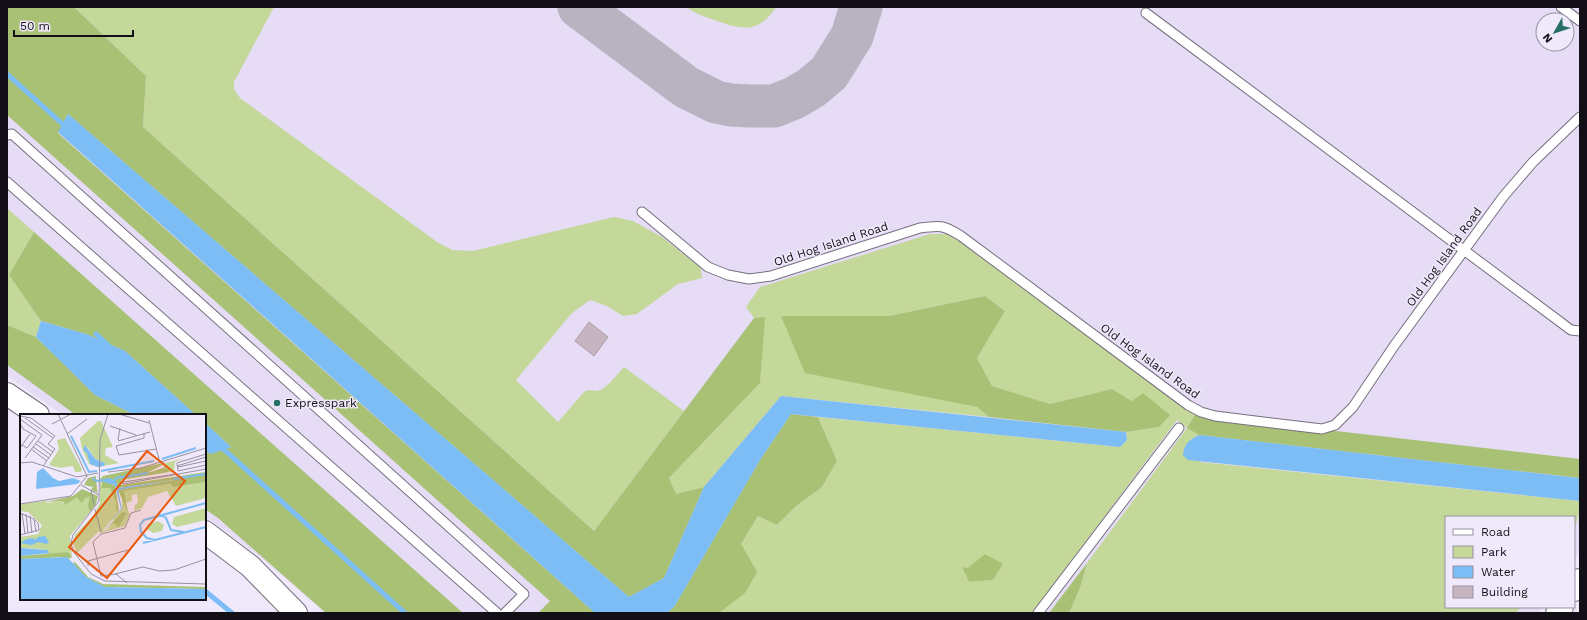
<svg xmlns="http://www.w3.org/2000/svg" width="1587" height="620" viewBox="0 0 1587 620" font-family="'Work Sans',sans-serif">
	<rect width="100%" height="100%" fill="#f0e8fb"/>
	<!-- built -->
	<path fill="#e6dcf5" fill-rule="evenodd" d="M 7,7 L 1580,7 L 1580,549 L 1574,560 L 1574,517 L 1446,517 L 1446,607 L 1543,607 L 1537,613 L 325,613 L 263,559 L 205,516 L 205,415 L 63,415 L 7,376 ZM 1543,20 L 1567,20 L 1567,44 L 1543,44 Z"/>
	<!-- green -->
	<path fill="#c3d899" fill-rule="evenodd" d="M 74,7 L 274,7 L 234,82 L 234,89 L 240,98 L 437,242 L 452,250 L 473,251 L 614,217 L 633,221 L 662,237 L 701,268 L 702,278 L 678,284 L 637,314 L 623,316 L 607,306 L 590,300 L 572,313 L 516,380 L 558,422 L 584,392 C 590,389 591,391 597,391 C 607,389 617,374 624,367 L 684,411 L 594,531 L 143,127 L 146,76 Z
		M 686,7 L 776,7 C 760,33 743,30 717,21 C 706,17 696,14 686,7 Z
		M 7,208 L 34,232 L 9,275 L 41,321 L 36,337 L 7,325 Z
		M 930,234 L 946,234 L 962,242 L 1195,415 L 1187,428 L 1199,435 L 1190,440 L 1200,462 L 1580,501 L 1580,510 L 1574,530 L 1574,517 L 1446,517 L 1446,607 L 1521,607 L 1516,613 L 1069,613 L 1080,588 L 1087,563 L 1187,428 L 1177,420 L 1032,613 L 719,613 L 728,605 L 741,544 L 758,516 L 777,525 L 796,506 L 822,487 L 837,461 L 818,417 L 1120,447 L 1127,440 L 1126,432 L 1159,427 L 1132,401 L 1112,389 L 1050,404 L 992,386 L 977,358 L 1005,311 L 985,296 L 889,316 L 782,316 L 977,407 L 989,417 L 781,396 L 704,487 L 676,494 L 669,478 L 760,383 L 764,317 L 754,318 L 746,307 L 760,287 ZM 1003,564 L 993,580 L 969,582 L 962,567 L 968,568 Z"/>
	<!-- forest -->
	<path fill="#a8c175" d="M 7,7 L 74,7 L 146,76 L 143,127 L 594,531 L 754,318 L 765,317 L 760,383 L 669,478 L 676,494 L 704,487 L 664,578 L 629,597 L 68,114 L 58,133 L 595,613 L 538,613 L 550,601 L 7,115 Z
		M 34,232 L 463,613 L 326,613 L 218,518 L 205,509 L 205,451 L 211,453 L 231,447 L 205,423 L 205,415 L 196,415 L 125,351 L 86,334 L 41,321 L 9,275 Z
		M 985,296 L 1005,311 L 977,358 L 992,386 L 1050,404 L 1112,389 L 1132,401 L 1143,393 L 1170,415 L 1159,427 L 1126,432 L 989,417 L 977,407 L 805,373 L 781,316 L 889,316 Z
		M 7,325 L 36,337 L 95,395 L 135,415 L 76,415 L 7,365 Z
		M 791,414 L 818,417 L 837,461 L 822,487 L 796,506 L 777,525 L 758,516 L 741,544 L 757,572 L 745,593 L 719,613 L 667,613 L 674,607 L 760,460 Z
		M 1195,415 L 1580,459 L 1580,478 L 1199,435 L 1187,428 Z
		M 985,554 L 1003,564 L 993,580 L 969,582 L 962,567 L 968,568 Z
		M 1087,563 L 1080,588 L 1069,613 L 1049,613 Z"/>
	<!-- water -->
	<path fill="#7bbdf4" d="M 68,114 L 629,597 L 664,578 L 704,487 L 781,396 L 1126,432 L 1127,440 L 1120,447 L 791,414 L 760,460 L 674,607 L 667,613 L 595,613 L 58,132 Z
		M 41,321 L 86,334 L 125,351 L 196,415 L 135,415 L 95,395 L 36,337 Z
		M 205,423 L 231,447 L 211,454 L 205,451 Z
		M 1199,435 L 1578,478 L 1580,479 L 1580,501 L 1188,460 L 1183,455 C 1184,444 1189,440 1199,435 Z"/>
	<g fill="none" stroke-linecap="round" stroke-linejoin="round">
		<!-- stream -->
		<path stroke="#7bbdf4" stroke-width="5" d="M 7,74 L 67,128
			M 96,334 L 109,346
			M 219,445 L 405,613
			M 205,591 L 232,613"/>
		<!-- taxiway -->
		<path stroke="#b8b2c1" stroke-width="43" d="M 579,7 L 686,87 L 716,102 L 731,105 L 750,106 L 774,106 L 794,98 L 811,88 L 829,73 L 852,36 L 861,7"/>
	</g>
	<!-- building -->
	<path fill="#c6b4c0" stroke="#ac9ba6" d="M 589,322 L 608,337 L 594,356 L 575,341 Z"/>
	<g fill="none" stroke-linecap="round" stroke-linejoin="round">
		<!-- lane casing -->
		<g stroke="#766f7f" stroke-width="11">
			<path id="lane" d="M 1561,7 L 1580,21
				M 1146,13 L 1571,330 L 1580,331
				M 7,135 L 12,134 L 524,594 L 505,613
				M 7,182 L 497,613
				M 642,212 L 708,267 L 728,275 L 749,279 L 771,276 L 920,228 C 940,225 944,225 961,236 L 1188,405 L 1201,412 L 1215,416 L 1322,429 L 1335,425 L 1353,407 L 1394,346 L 1503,197 L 1533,162 L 1580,117
				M 1038,613 L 1179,428"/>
		</g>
		<!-- secondary casing -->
		<g stroke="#766f7f" stroke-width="24">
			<path id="secondary" d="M 7,394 L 38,415
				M 205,532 L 250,566 L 296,613
				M 1574,590 L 1580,580
				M 1557,613 L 1562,607"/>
		</g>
		<!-- lane -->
		<use href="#lane" stroke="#fff" stroke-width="9"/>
		<!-- secondary -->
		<use href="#secondary" stroke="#fff" stroke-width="22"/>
	</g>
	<!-- markers -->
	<circle fill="#276f66" stroke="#f0e8fb" stroke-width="1.5" cx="277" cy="403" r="4"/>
	<g text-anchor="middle" stroke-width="3" stroke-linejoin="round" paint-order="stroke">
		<!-- street labels -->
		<g font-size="12" fill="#121016" stroke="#f0e8fb">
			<text transform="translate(831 244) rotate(-18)" y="4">Old Hog Island Road</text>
			<text transform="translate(1444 257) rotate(-54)" y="4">Old Hog Island Road</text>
			<text transform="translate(1150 361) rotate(36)" y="4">Old Hog Island Road</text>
		</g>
		<!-- poi labels -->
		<g font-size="12" fill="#121016" stroke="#f0e8fb" text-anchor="start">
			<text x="285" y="407">Expresspark</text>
		</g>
	</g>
	<!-- overview -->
	<g transform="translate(20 414)">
		<rect width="186" height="186" fill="#f0e8fb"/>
		<path d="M 78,7 L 81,7 L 93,33 L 86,34 L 85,41 L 99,49 L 78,53 L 69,50 L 62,35 L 60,24 ZM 67,32 L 75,45 L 85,49 L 70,50 ZM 45,24 L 62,55 L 61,58 L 55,58 L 53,52 L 40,54 L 29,51 L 39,35 L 37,26 ZM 166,44 L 155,48 L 154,57 L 149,58 L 143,53 L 148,48 ZM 80,65 L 82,74 L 90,74 L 96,88 L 96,95 L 99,97 L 82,117 L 87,116 L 93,109 L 99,113 L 107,100 L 91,107 L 102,95 L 102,84 L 110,100 L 105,112 L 80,119 L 79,117 L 57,139 L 53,129 L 55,121 L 73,102 L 80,89 ZM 186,68 L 186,84 L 156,92 L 147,77 L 128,83 L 122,94 L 114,97 L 115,91 L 118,88 L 117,80 L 112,81 L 112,87 L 106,89 L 103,77 L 150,70 L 153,73 ZM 70,82 L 70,98 L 50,122 L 52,143 L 48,138 L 29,141 L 22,135 L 0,134 L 0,123 L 18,120 L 22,111 L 8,98 L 0,97 L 0,90 L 26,87 L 27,89 L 43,87 L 44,90 L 57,83 ZM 186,94 L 186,106 L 157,113 L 152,110 L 154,103 ZM 138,107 L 144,111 L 142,117 L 133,119 L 127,115 L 127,111 Z" fill="#c3d899" fill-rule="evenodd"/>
		<path d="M 148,48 L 127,59 L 143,54 L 148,55 L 149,58 L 101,66 L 101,71 L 186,58 L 186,68 L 153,73 L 150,70 L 104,77 L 108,98 L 98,76 L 154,66 L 98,74 L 97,69 L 90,70 L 95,71 L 99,97 L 96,96 L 96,88 L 90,74 L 81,74 L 82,70 L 80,65 L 83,62 ZM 76,62 L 77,76 L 78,79 L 71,76 L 73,73 L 64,71 L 68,64 ZM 62,75 L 78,82 L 76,90 L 70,98 L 68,91 L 70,82 L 64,85 L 62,89 L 57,83 L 45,91 L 43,87 L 25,88 L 53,82 ZM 103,98 L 107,99 L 99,113 L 93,109 L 82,118 ZM 48,138 L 52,143 L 49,145 L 47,143 L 0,145 L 0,142 ZM 55,148 L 68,163 L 83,170 L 186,173 L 186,175 L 85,173 L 65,163 L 53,149 Z" fill="#a8c175"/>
		<path d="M 65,31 L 75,45 L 85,49 L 84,52 L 78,53 L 70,50 L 67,39 L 63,36 ZM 23,54 L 33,64 L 39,67 L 53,64 L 61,67 L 57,70 L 16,75 L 17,58 ZM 90,64 L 96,67 L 98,74 L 155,66 L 98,76 L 102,95 L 83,115 L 101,95 L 95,71 L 84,68 L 84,65 ZM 25,122 L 29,128 L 27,130 L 18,128 L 12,131 L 0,129 L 7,125 L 13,124 L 15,126 L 18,123 ZM 0,134 L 28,136 L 29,139 L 0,142 ZM 47,143 L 66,163 L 85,173 L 186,175 L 186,186 L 0,186 L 0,145 Z" fill="#7bbdf4"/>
		<path fill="none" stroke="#7bbdf4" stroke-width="2" d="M 51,22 L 69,58 L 77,57M 142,45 L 176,34M 81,57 L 134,47M 73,64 L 76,67 L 85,66M 153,65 L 186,60M 95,66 L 96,64 L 128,59M 142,101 L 146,104 L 151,116 L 164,118M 135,126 L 127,124 L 121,118 L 120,111 L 124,106 L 186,89M 123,129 L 186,113"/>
		<path fill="none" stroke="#97929f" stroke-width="1" d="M 38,0 L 67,62M 88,0 L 80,26 L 79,87 L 53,121 L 51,129 L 53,137 L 71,160 L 85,167 L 186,170M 99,0 L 129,9M 0,2 L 11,4 L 35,22 L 28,30 L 35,35 L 23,52M 5,4 L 33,24M 0,5 L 22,21 L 5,44M 129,6 L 140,49M 0,9 L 3,15 L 16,22 L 7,34 L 2,31 L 0,34M 32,10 L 51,0M 90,12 L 116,21M 124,19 L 124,24 L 96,32 L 99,41 L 136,35M 47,20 L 67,5M 98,26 L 100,14M 18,27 L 33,38M 98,27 L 130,18M 16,30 L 31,41M 2,31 L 10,20M 13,33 L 29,44M 11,35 L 27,47M 186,40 L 157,49 L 158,57 L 186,51M 0,49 L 12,48 L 57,63 L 78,59M 157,52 L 186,43M 158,53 L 186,47M 88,58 L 121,54 L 186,34M 157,60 L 103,68 L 103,70 L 186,55M 61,71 L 79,81M 71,76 L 74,91M 0,90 L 51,82 L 67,62M 75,95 L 81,118M 0,99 L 14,105 L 18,109 L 19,116 L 0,121M 2,99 L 5,120M 6,100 L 8,119M 10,102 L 12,119M 14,105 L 16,118M 68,152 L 68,147 L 108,136M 95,160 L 123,153 L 139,157 L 154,156 L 186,145M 107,169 L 96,160 L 81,162 L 73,128 L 81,120 L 105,114 L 111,99 L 121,96"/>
		<path fill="#e8590c" fill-opacity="0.15" stroke="#e8590c" stroke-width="2" d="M 127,37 L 165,67 L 87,164 L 49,133 Z"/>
		<rect width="186" height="186" fill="none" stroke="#121016" stroke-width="2"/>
	</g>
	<!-- border -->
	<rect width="1587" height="620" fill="none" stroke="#121016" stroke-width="16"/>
	<!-- legend -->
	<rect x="1445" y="516" width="130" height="92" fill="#f0e8fb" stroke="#97929f"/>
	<rect x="1453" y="529" width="20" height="6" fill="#ffffff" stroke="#97929f"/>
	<text x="1481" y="536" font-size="12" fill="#121016">Road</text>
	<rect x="1453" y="546" width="20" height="12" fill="#c3d899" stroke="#97929f"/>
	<text x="1481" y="556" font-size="12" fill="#121016">Park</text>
	<rect x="1453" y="566" width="20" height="12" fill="#7bbdf4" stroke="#97929f"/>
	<text x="1481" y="576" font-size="12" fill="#121016">Water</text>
	<rect x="1453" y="586" width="20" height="12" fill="#c6b4c0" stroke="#97929f"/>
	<text x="1481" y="596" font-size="12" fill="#121016">Building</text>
	<!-- north arrow -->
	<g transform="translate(1555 32) rotate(231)"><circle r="19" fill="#f0e8fb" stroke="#97929f"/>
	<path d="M0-3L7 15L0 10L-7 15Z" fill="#276f66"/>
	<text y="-6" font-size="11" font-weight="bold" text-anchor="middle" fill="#121016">N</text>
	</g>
	<!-- scale -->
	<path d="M14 30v6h119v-6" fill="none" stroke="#121016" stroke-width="2"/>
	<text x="20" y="30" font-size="12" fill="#121016" stroke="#f0e8fb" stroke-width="3" paint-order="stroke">50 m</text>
</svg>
